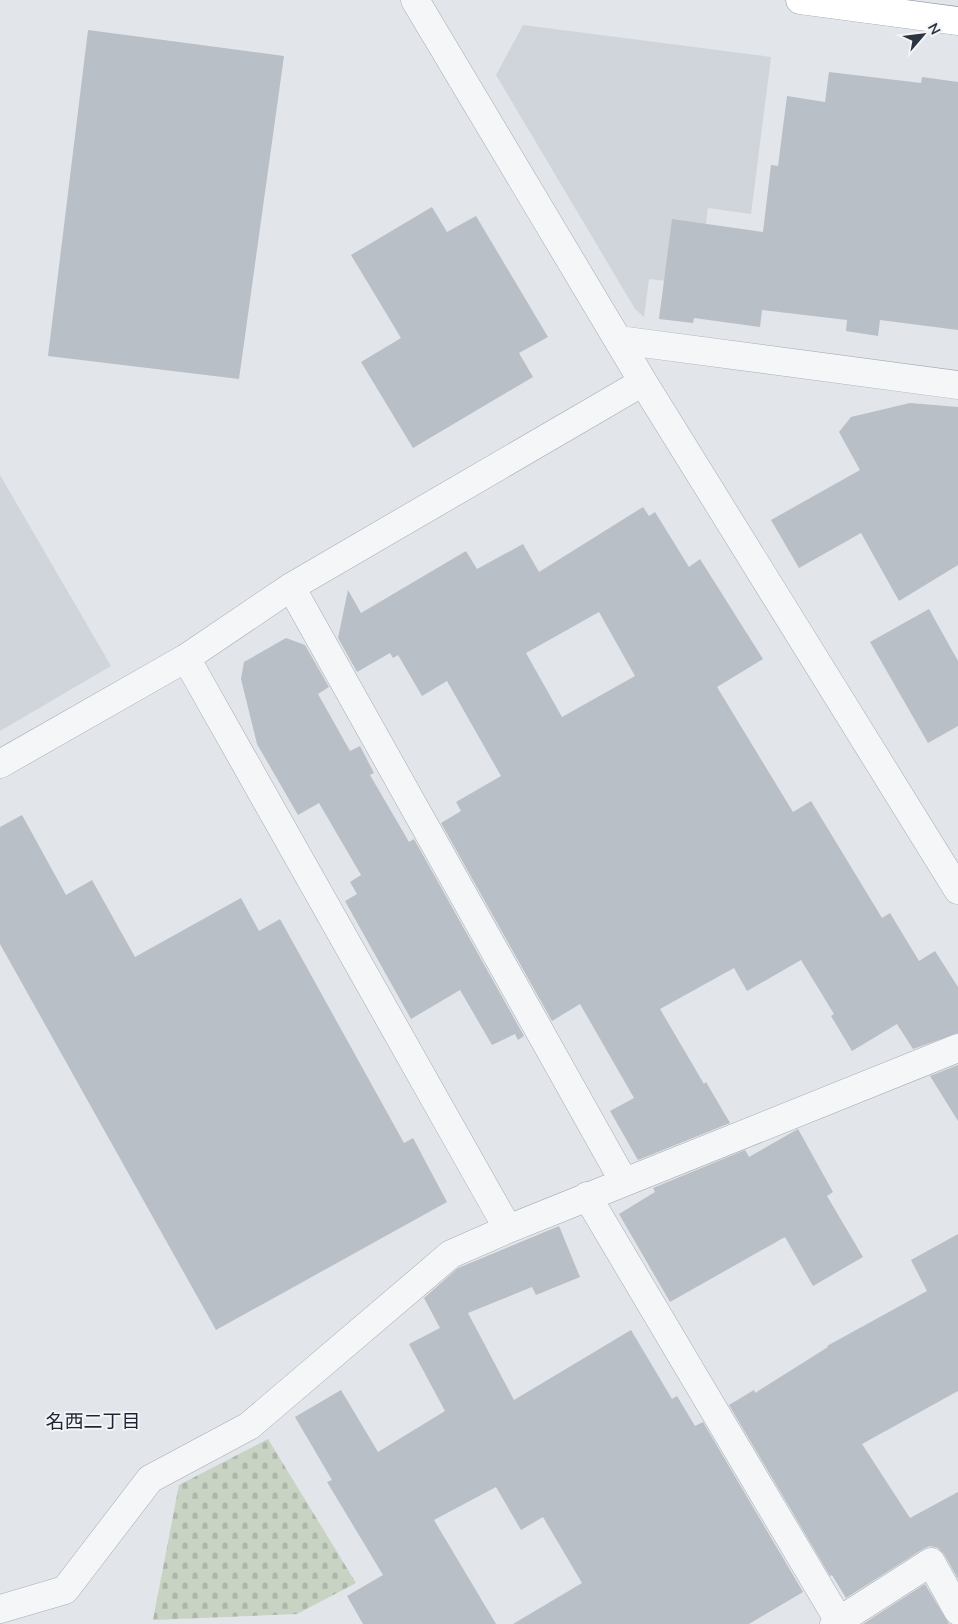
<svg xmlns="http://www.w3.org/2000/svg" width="958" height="1624" viewBox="0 0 958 1624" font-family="Mulish,'Noto Sans JP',sans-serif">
	<defs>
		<pattern id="cemetery-stones" width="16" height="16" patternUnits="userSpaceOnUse" patternTransform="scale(1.25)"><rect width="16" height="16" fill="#c8d3c3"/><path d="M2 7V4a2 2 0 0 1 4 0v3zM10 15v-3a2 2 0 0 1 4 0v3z" fill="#acb6a9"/></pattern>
	</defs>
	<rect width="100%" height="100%" fill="#e2e5ea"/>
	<!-- built -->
	<path fill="#d0d5dc" d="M 523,25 L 771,57 L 751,214 L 708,208 L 698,285 L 649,279 L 644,317 L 635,309 L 496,75 Z
		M 0,475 L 111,666 L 0,731 Z"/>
	<!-- cemetery -->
	<path fill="url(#cemetery-stones)" d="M 268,1439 L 356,1583 L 297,1614 L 153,1620 L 179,1485 Z"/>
	<!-- building -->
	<path fill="#b9bfc6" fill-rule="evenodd" d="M 88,30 L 284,56 L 239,379 L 48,356 Z
		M 829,72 L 921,83 L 922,77 L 958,82 L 958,330 L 880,320 L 878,336 L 846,331 L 847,320 L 762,310 L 760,327 L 694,318 L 693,323 L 659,319 L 672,219 L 763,232 L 771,165 L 778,166 L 787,96 L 825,102 Z
		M 432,207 L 447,232 L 476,216 L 548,337 L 519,353 L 533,377 L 413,448 L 361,362 L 401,338 L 351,255 Z
		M 910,403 L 958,407 L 958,565 L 899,601 L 861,533 L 799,568 L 771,520 L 860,470 L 839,432 L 851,417 Z
		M 643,507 L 649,516 L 655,512 L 689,567 L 700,559 L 763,659 L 717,687 L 793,812 L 811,801 L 882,918 L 890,913 L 919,961 L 935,951 L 958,987 L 958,1033 L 913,1049 L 897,1024 L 852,1051 L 831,1016 L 834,1014 L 801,960 L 747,991 L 734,968 L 660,1009 L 704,1084 L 706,1082 L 730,1123 L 638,1160 L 610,1111 L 634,1098 L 580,1004 L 552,1021 L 441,823 L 461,811 L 456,802 L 501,776 L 447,681 L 422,696 L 398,655 L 393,658 L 390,653 L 357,672 L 338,638 L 348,590 L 361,613 L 466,551 L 477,569 L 523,544 L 539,572 ZM 599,612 L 635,676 L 562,717 L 526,653 Z
		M 929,609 L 958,661 L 958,726 L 928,743 L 870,642 Z
		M 286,638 L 305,645 L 329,687 L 318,694 L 350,751 L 360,746 L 374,773 L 370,775 L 409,842 L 414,839 L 524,1036 L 518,1040 L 515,1034 L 492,1045 L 460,990 L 411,1019 L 345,901 L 357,894 L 350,882 L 361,875 L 319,803 L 298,815 L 257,744 L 241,679 L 244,662 Z
		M 22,815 L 66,895 L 92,880 L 135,957 L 241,898 L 259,931 L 280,919 L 404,1143 L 413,1138 L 447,1202 L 216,1330 L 0,944 L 0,827 Z
		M 958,1065 L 958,1121 L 930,1076 Z
		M 798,1129 L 833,1192 L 827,1196 L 863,1257 L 813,1286 L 785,1237 L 670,1302 L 619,1214 L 655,1192 L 653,1188 L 745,1150 L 749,1157 Z
		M 559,1226 L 580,1277 L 536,1295 L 532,1287 L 468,1313 L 514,1400 L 631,1330 L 672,1399 L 677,1396 L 695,1426 L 703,1422 L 803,1592 L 749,1624 L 513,1624 L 582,1583 L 543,1517 L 521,1530 L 496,1487 L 434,1520 L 496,1624 L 363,1624 L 347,1596 L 383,1575 L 327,1482 L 332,1480 L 295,1417 L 341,1390 L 378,1452 L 445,1411 L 409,1344 L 440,1328 L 424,1298 L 458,1268 Z
		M 958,1234 L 958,1391 L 862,1444 L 910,1518 L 958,1492 L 958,1579 L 944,1554 L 938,1548 L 930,1546 L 923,1549 L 846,1598 L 832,1575 L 830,1576 L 729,1405 L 754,1390 L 755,1393 L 828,1347 L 827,1346 L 927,1291 L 911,1260 Z
		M 925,1584 L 949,1624 L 863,1624 Z"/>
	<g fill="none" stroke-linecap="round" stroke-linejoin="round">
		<!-- minor casing -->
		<g stroke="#a7acb4" stroke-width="29">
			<path id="minor" d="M 415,0 L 643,382 L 958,890
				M 619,340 L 958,385
				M 291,587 L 624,1182
				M 186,658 L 508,1229
				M 0,764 L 186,658 L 291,587 L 643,382
				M 587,1196 L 839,1621
				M 0,1609 L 65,1590 L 150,1479 L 249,1426 L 451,1254 L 508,1229 L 958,1048
				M 834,1624 L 931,1562 L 958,1611"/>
		</g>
		<!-- highway casing -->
		<g stroke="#8a93a0" stroke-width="29">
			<path id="highway" d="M 800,0 L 958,21"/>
		</g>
		<!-- minor -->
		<use href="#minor" stroke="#f5f6f8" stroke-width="28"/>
		<!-- highway -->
		<use href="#highway" stroke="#fff" stroke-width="28"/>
	</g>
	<g text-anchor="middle" stroke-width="4" stroke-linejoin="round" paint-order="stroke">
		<!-- neighbourhood labels -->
		<g font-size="19" fill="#1d2532" stroke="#f2f4f7">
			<text x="93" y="1428">名西二丁目</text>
		</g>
	</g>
	<!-- north arrow -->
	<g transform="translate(923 35) rotate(62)" stroke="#f2f4f7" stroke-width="4" paint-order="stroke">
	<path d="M0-4L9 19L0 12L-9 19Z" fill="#2b3441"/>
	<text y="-8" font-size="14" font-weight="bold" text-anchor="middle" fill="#2b3441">N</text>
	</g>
</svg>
